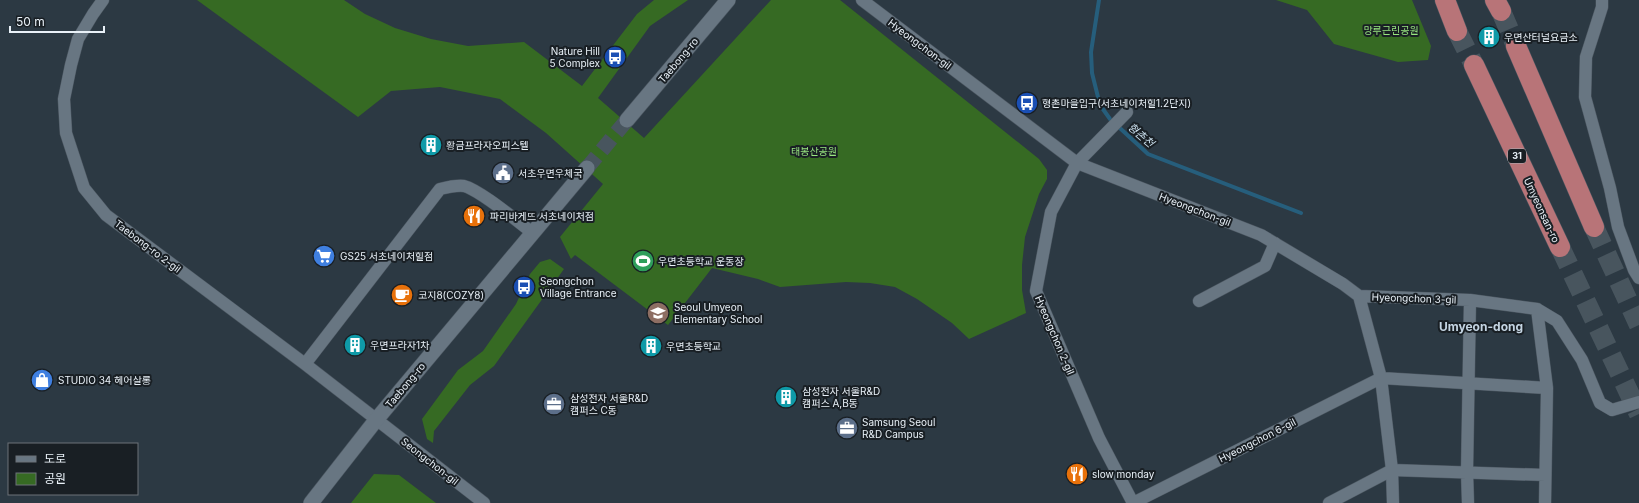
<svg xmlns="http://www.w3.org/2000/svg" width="1639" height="503" viewBox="0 0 1639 503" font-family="Inter,'Noto Sans KR',sans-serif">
	<rect width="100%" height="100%" fill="#2c3943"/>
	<!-- green -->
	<path fill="#366a23" d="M 197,0 L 344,0 L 365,14 L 395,28 L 431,39 L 468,46 L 524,42 L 582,86 L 637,14 L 654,0 L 688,0 L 650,26 L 598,98 L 644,138 L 771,0 L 840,0 L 1039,159 L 1047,170 L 1047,179 L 1039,194 L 1025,237 L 1022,265 L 1022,290 L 1026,313 L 969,339 L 952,323 L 917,299 L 895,287 L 870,283 L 846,282 L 780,287 L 758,279 L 712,268 L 668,325 L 575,255 L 571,259 L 560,237 L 603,184 L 546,133 L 500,99 L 440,87 L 391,91 L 358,117 Z
		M 1276,0 L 1412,0 L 1431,46 L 1428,60 L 1398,62 L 1334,44 L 1307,10 Z
		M 550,259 L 564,269 L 494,366 L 470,385 L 434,431 L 433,443 L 427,439 L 422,419 L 458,370 L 483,351 L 516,304 L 530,274 L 540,262 Z
		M 374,474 L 399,475 L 436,503 L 351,503 Z"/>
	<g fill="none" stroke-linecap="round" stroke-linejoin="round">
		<!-- stream -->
		<path stroke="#265e7c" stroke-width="4" d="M 1099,0 L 1091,52 L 1092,73 L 1100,105 L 1110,119 L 1148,154 L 1301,213"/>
		<!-- tertiary-tunnel -->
		<path stroke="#48555e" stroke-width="15" stroke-dasharray="15 8" stroke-linecap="butt" d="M 587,168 L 627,120"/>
		<!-- trunk-tunnel -->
		<path stroke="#48555e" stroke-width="20" stroke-dasharray="20 10" stroke-linecap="butt" d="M 1501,11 L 1516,46
			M 1457,31 L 1474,65
			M 1594,227 L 1639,325
			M 1560,247 L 1639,414"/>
		<!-- minor casing -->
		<g stroke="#4b5660" stroke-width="13">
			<path id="minor" d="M 103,0 L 93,14 L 78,39 L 71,65 L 64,99 L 66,133 L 84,188 L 106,215 L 305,364 L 484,503
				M 862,0 L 1077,163 L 1261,235 L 1343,284 L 1359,296 L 1381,378 L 1392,470 L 1393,503
				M 1602,0 L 1602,7 L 1586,57 L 1585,97 L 1610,188 L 1618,227 L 1634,270 L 1639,278
				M 1127,112 L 1077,163 L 1051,212 L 1036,291 L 1099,438 L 1133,503
				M 1359,296 L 1470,300 L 1537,309 L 1547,388
				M 1199,301 L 1265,266 L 1275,243
				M 1537,309 L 1557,321 L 1582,360 L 1600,403 L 1612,410 L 1639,402
				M 305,364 L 440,189 C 448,187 456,185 464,186 C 480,190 518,222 533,233
				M 1133,503 L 1381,378 L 1547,388 L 1545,503
				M 1329,503 L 1392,470 L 1545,475
				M 1468,503 L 1467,472 L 1470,300"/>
		</g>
		<!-- tertiary casing -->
		<g stroke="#4b5660" stroke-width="16">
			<path id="tertiary" d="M 627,120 L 728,0
				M 311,503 L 376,420 L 587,168"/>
		</g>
		<!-- trunk casing -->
		<g stroke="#4b5660" stroke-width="21">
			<path id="trunk" d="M 1445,0 L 1457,31
				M 1495,0 L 1501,11
				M 1516,46 L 1594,227
				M 1474,65 L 1560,247"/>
		</g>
		<!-- minor -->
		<use href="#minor" stroke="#687682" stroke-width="12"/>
		<!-- tertiary -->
		<use href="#tertiary" stroke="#687682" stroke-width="15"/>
		<!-- trunk -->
		<use href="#trunk" stroke="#b87478" stroke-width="20"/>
	</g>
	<!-- icons -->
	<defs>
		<g id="building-disc" transform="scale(1.15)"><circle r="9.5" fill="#0f9aa8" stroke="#191f24"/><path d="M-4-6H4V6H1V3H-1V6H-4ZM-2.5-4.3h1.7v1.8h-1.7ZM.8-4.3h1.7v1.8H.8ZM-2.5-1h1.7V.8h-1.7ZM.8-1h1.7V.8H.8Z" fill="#fff"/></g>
		<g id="bus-disc" transform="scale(1.15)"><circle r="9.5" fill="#1a4fb4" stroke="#191f24"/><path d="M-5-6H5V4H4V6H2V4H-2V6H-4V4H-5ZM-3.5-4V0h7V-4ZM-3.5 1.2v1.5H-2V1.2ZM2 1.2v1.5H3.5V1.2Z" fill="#fff"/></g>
		<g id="civic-disc" transform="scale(1.15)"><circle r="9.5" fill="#5c6f8a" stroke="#191f24"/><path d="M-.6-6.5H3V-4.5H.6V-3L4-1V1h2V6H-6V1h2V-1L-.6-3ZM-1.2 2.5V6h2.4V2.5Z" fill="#fff"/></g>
		<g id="restaurant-disc" transform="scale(1.15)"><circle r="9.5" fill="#e8710a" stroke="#191f24"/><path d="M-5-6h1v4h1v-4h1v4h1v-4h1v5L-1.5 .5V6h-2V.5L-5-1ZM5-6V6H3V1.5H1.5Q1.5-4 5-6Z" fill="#fff"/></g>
		<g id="supermarket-disc" transform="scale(1.15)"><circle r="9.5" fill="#3f7fe0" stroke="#191f24"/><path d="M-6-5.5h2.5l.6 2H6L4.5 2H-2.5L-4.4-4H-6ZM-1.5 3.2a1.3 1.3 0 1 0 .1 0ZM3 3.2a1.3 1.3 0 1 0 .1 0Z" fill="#fff"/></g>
		<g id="stadium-disc" transform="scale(1.15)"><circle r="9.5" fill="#2e9e5b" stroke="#191f24"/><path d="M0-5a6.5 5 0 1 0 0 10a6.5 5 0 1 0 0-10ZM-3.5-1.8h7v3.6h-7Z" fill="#fff"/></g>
		<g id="cafe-disc" transform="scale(1.15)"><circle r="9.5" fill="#e8710a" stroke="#191f24"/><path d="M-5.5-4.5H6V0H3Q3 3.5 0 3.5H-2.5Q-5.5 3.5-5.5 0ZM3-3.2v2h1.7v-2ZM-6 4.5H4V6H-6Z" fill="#fff"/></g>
		<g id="school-disc" transform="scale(1.15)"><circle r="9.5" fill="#8d6e63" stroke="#191f24"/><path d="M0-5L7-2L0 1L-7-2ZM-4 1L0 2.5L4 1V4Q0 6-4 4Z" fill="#fff"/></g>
		<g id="shop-disc" transform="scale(1.15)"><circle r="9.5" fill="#3f7fe0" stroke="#191f24"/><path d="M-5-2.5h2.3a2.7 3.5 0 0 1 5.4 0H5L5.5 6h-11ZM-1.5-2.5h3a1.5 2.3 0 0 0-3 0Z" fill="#fff"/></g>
		<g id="office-disc" transform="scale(1.15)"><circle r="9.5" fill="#5c6f8a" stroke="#191f24"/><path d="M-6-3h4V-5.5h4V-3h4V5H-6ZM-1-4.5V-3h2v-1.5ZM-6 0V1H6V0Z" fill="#fff"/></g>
	</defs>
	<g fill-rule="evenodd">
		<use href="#building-disc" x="1489" y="37"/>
		<use href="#bus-disc" x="615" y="57"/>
		<use href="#bus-disc" x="1027" y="103"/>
		<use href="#building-disc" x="431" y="145"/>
		<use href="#civic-disc" x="503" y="173"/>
		<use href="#restaurant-disc" x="474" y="216"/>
		<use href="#supermarket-disc" x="324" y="256"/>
		<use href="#stadium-disc" x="643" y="261"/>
		<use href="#bus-disc" x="524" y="287"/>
		<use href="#cafe-disc" x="402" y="295"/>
		<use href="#school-disc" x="658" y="313"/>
		<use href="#building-disc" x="355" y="345"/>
		<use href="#building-disc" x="651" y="346"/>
		<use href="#shop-disc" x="42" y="380"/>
		<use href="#building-disc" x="786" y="397"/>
		<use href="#office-disc" x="554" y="404"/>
		<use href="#office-disc" x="847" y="428"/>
		<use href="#restaurant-disc" x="1077" y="474"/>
	</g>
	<g text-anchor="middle" stroke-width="4" stroke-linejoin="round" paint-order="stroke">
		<!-- shield labels -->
		<rect fill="#191f24" stroke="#abb2b8" stroke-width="1" x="1508" y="149" width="18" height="14" rx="3"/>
		<g font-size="9" font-weight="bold" fill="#e9f1f8">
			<text x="1517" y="159">31</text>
		</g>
		<!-- park labels -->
		<g font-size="10" fill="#99e680" stroke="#191f24">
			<text x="1391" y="34">망루근린공원</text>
			<text x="814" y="155">태봉산공원</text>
		</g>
		<!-- poi labels -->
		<g font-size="10" fill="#e9f1f8" stroke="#191f24" text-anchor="start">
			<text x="1504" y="41">우면산터널요금소</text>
			<text x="600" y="55" text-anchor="end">Nature Hill<tspan x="600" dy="12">5 Complex</tspan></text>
			<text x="1042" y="107">형촌마을입구(서초네이처힐1.2단지)</text>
			<text x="446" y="149">황금프라자오피스텔</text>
			<text x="518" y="177">서초우면우체국</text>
			<text x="490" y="220">파리바게뜨 서초네이처점</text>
			<text x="340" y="260">GS25 서초네이처힐점</text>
			<text x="658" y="265">우면초등학교 운동장</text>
			<text x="540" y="285">Seongchon<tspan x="540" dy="12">Village Entrance</tspan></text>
			<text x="418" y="299">코지8(COZY8)</text>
			<text x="674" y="311">Seoul Umyeon<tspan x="674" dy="12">Elementary School</tspan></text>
			<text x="370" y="349">우면프라자1차</text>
			<text x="666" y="350">우면초등학교</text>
			<text x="58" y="384">STUDIO 34 헤어살롱</text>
			<text x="802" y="395">삼성전자 서울R&amp;D<tspan x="802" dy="12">캠퍼스 A,B동</tspan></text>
			<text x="570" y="402">삼성전자 서울R&amp;D<tspan x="570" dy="12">캠퍼스 C동</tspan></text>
			<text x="862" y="426">Samsung Seoul<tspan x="862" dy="12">R&amp;D Campus</tspan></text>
			<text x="1092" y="478">slow monday</text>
		</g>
		<!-- street labels -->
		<g font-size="10" fill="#e9f1f8" stroke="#191f24">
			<text transform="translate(920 44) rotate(37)" y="4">Hyeongchon-gil</text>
			<text transform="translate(678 60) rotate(-50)" y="4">Taebong-ro</text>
			<text transform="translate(1195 209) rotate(21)" y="4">Hyeongchon-gil</text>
			<text transform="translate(1542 210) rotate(65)" y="4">Umyeonsan-ro</text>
			<text transform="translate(148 246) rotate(37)" y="4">Taebong-ro 2-gil</text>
			<text transform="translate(1414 298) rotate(2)" y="4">Hyeongchon 3-gil</text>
			<text transform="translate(1055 335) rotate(67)" y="4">Hyeongchon 2-gil</text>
			<text transform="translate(405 385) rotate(-50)" y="4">Taebong-ro</text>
			<text transform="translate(1257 440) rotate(-27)" y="4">Hyeongchon 6-gil</text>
			<text transform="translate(430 461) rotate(38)" y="4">Seongchon-gil</text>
		</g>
		<!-- water labels -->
		<g font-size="11" font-style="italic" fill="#cce2f0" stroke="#191f24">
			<text transform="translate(1141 135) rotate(41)" y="4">형촌천</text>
		</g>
		<!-- quarter labels -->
		<g font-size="12" font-weight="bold" fill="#c4d4e2" stroke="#191f24">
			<text x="1481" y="331">Umyeon-dong</text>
		</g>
	</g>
	<!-- legend -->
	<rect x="8" y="443" width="130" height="52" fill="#191f24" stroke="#6c7379"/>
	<rect x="16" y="456" width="20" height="6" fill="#687682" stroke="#6c7379"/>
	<text x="44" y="463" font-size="12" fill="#e9f1f8">도로</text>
	<rect x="16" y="473" width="20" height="12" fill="#366a23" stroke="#6c7379"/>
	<text x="44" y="483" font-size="12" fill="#e9f1f8">공원</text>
	<!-- scale -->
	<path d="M10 26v6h94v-6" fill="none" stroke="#e9f1f8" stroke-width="2"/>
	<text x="16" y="26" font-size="12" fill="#e9f1f8" stroke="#191f24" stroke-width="3" paint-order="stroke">50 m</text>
</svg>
